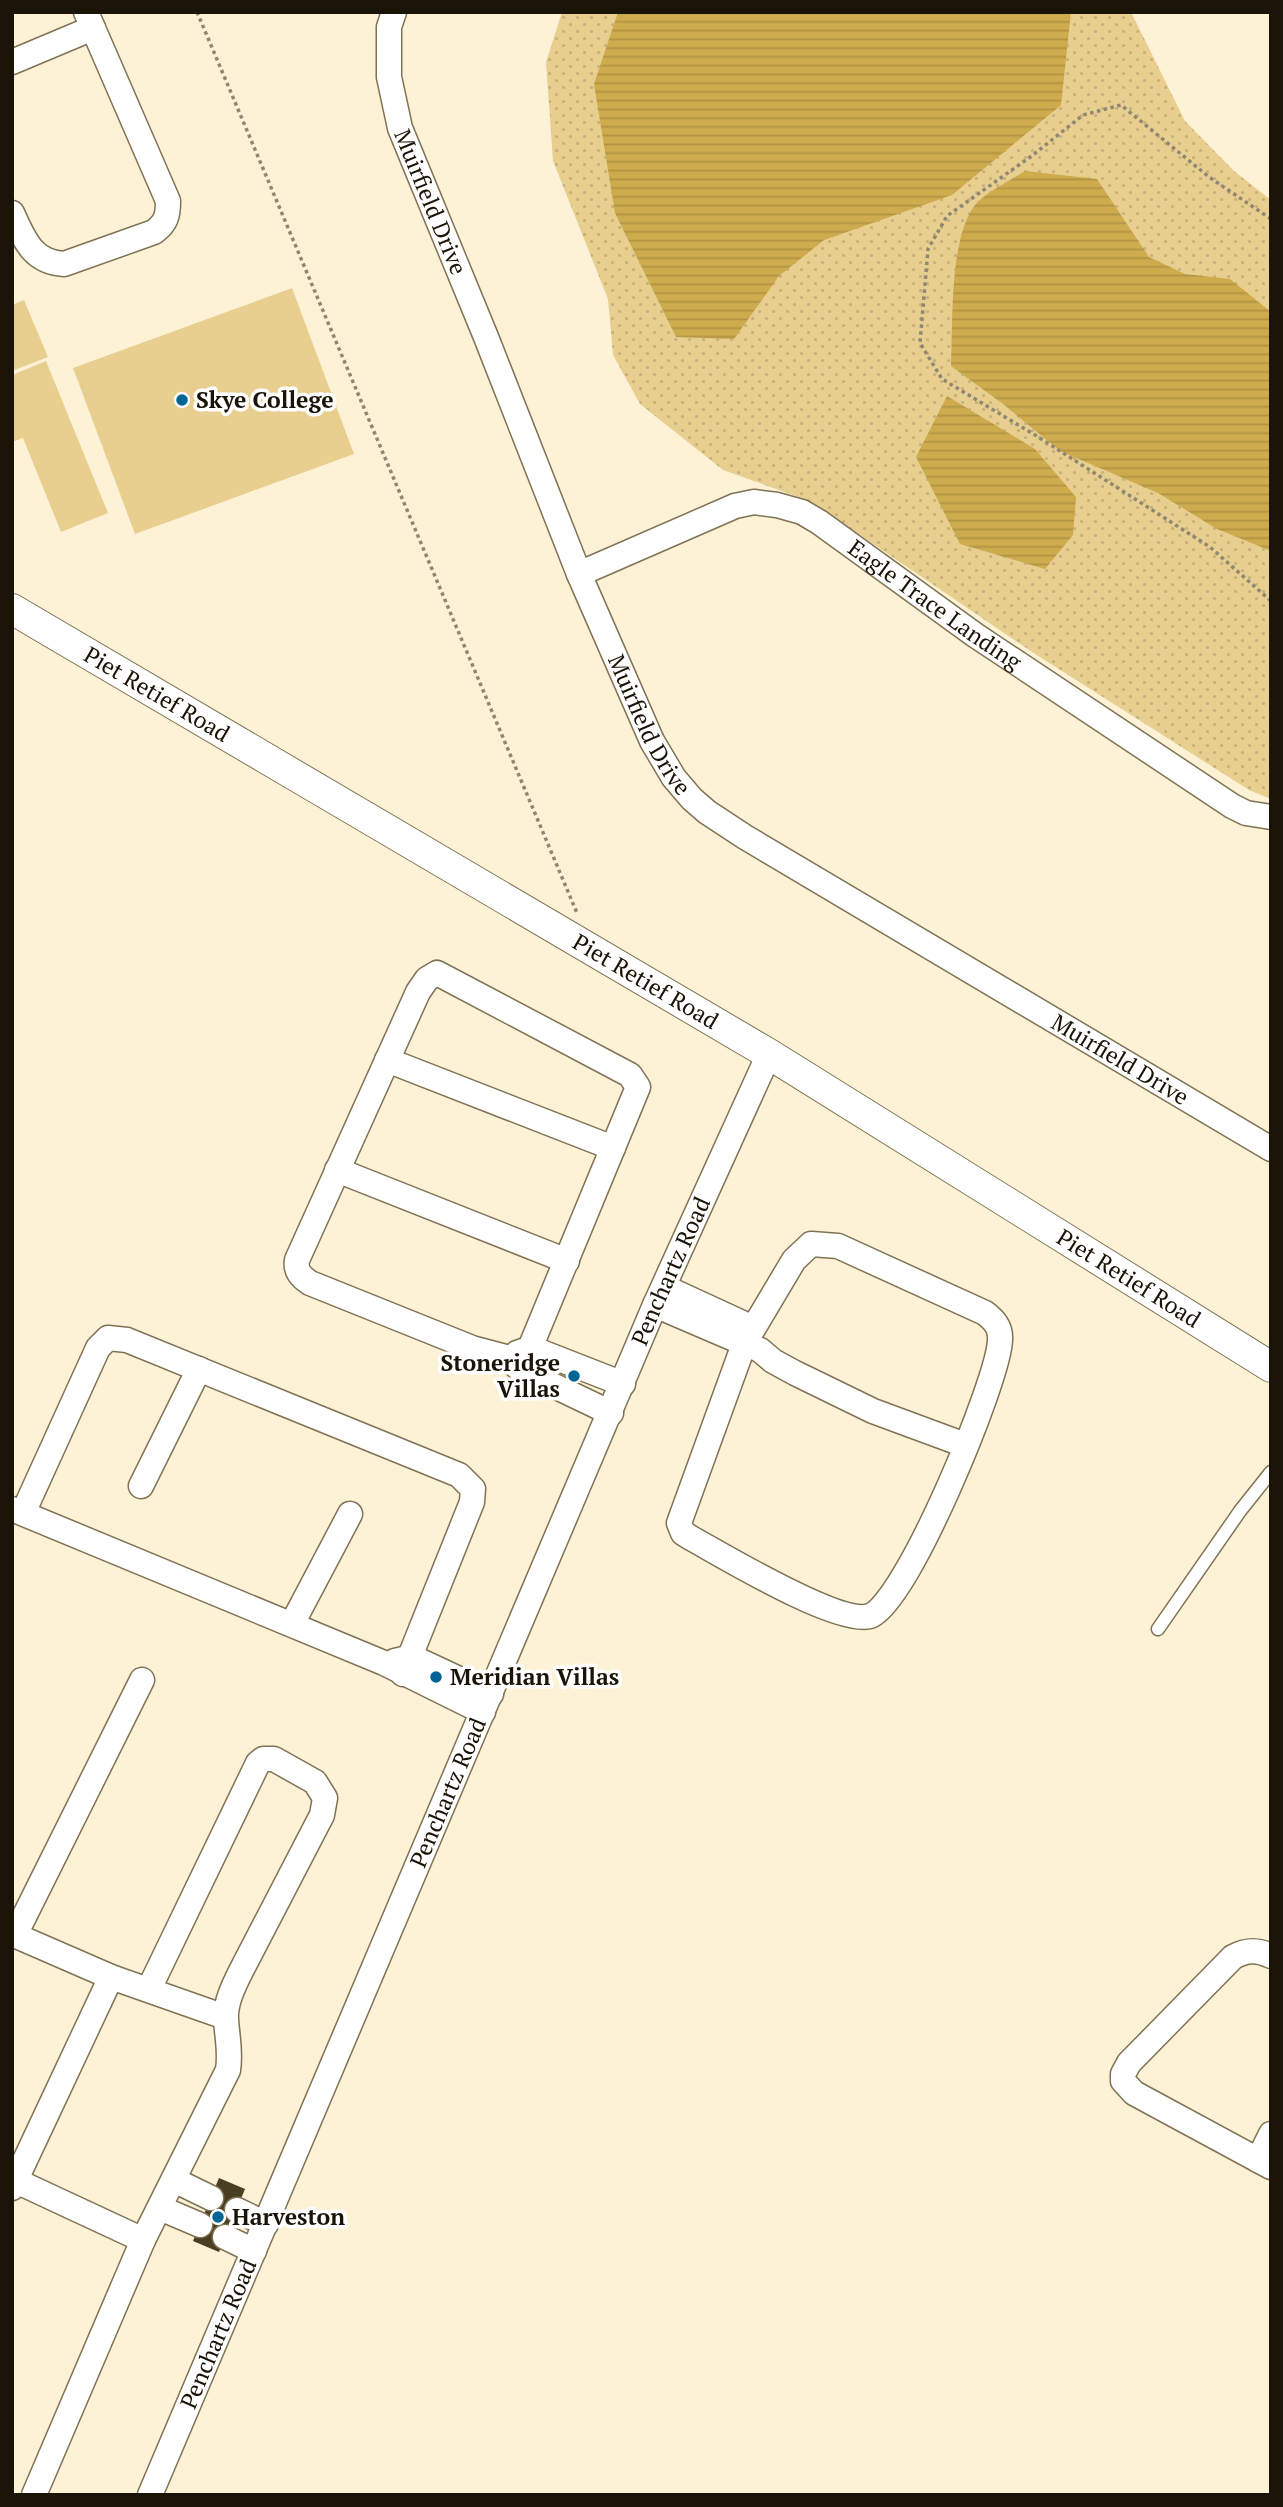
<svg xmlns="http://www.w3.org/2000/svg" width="1283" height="2507" viewBox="0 0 1283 2507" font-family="'PT Serif',serif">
	<defs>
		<pattern id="green-dots" width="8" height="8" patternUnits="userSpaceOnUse" patternTransform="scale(1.75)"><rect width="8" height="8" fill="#e8cf90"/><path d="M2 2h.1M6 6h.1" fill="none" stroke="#c6b17b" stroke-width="1.8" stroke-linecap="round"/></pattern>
		<pattern id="water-rules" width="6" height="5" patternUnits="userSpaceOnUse" patternTransform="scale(1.75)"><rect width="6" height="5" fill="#ceab4d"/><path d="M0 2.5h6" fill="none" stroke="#b09242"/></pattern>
	</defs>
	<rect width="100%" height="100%" fill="#fdf2d6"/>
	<!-- green -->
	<path fill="url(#green-dots)" d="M 562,12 L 1131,12 L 1185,121 L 1234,171 L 1271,200 L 1271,799 L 1249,790 L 1032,652 L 810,501 L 723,470 L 640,404 L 613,355 L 608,299 L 553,161 L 546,62 Z"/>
	<!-- pitch -->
	<path fill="#e8cf90" d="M 292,288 L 354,454 L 135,534 L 73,368 Z
		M 24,300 L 48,357 L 12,371 L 12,305 Z
		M 46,361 L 108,513 L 61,532 L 23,438 L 12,442 L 12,375 Z"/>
	<!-- water -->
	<path fill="url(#water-rules)" d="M 618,12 L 1071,12 L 1061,105 L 952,195 L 824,240 L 779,276 L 734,339 L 676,337 L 615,213 L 594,84 Z
		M 1025,171 L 1097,179 L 1149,257 L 1185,274 L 1230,279 L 1271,312 L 1271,551 L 1217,529 L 1158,493 L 1060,451 L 1003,404 L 951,366 C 953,323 949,239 975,205 C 985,193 1011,180 1025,171 Z
		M 947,396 L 1035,449 L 1076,497 L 1073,535 L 1045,569 L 960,544 L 916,457 Z"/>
	<!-- building -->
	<path fill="#4a3e21" d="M 219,2178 L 245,2189 L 219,2252 L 193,2241 Z"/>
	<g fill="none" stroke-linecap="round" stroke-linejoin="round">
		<!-- service casing -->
		<g stroke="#7f7354" stroke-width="15">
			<path id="service" d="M 1158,1629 L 1240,1511 L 1271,1472"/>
		</g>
		<!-- minor casing -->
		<g stroke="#7f7354" stroke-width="27">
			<g id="minor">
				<path id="s1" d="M 394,12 L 389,27 L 389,77 L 400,128 L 486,337 L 579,574 L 652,741 L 674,778 L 692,799 L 707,812 L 745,837 L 1271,1149"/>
				<path d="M 12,62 L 93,28"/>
				<path d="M 12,213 C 24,239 32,262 64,264 L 154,232 C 166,223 168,216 168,201 L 86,12"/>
				<path id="s2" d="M 579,574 L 735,506 L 754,502 L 777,505 L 802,512 L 819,522 L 975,635 L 1232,806 L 1246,813 L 1271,817"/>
				<path d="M 387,1060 L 613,1148"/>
				<path d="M 337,1170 L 567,1261"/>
				<path d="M 811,1244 L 838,1246 L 985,1313 C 994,1320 1001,1327 1000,1340 C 999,1380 906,1604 870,1616 C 839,1626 722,1555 691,1538 L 683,1533 L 679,1523 L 744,1344 L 794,1260 Z"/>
				<path d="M 664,1287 L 753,1328"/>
				<path d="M 655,1305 L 760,1350 L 773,1361 L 795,1373 L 873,1411 L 965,1445"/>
				<path d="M 517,1353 L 531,1348 L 623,1384"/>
				<path d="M 521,1370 L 638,1087 L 630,1075 L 437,973 L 427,979 L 418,992 L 297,1260 C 295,1271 301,1277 310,1283 L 472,1348 L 506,1357 L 521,1370 L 611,1413"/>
				<path d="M 141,1486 L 199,1369"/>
				<path d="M 12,1509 L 384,1663 L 483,1712"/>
				<path d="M 23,1513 L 98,1348 L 108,1338 L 127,1340 L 459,1475 L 473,1489 L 472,1502 L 403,1674"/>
				<path d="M 292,1624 L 350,1514"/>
				<path d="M 395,1661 L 412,1657 L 491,1694"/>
				<path d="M 12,1934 L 111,1977 L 225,2017"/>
				<path d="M 15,1935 L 142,1680"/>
				<path d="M 1271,1956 C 1257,1949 1246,1950 1233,1957 L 1129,2063 L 1123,2074 L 1123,2081 L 1134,2093 L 1271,2167"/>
				<path d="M 1258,2160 L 1271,2134"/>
				<path d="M 12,2179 L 143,2240"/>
				<path d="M 174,2180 L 211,2198"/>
				<path d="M 12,2188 L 111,1977"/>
				<path d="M 160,2208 L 200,2225"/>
				<path d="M 237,2210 L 266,2224"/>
				<path d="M 225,2237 L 254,2251"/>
				<path d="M 34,2495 L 143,2240 L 228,2070 C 231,2052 227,2037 226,2019 C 225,2003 234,1985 241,1971 L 322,1815 L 325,1798 L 315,1782 L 274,1759 L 263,1759 L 258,1763 L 149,1989"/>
				<path id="s3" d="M 150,2495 L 655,1305 L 769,1054"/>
			</g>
		</g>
		<!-- tertiary casing -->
		<g stroke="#7f7354" stroke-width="32">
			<g id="tertiary">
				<path id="s4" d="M 12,609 L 769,1054 L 1271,1367"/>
			</g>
		</g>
		<!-- path -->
		<path stroke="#8f8772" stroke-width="3.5" stroke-dasharray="3.5 3.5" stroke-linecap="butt" d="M 197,12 L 577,913
			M 1271,219 L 1209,177 L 1121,105 L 1083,115 L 1033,155 L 947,216 L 928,249 L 920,343 L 942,379 L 1035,435 L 1210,547 L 1271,601"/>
		<!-- service -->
		<use href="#service" stroke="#fff" stroke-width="12"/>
		<!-- minor -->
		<use href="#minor" stroke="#fff" stroke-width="24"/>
		<!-- tertiary -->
		<use href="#tertiary" stroke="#fff" stroke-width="30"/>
	</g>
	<!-- markers -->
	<g fill="#006594" stroke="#fff" stroke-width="2.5">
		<circle cx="182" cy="400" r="7"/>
		<circle cx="574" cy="1376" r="7"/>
		<circle cx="436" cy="1677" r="7"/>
		<circle cx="218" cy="2217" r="7"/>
	</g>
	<g text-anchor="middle" stroke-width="7" stroke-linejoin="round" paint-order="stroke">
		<!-- street labels -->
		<g font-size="23" fill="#191407" stroke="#fff">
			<text dy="8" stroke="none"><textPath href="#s1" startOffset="198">Muirfield Drive</textPath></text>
			<text dy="8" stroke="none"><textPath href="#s2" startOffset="401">Eagle Trace Landing</textPath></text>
			<text dy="8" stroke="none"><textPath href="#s4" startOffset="168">Piet Retief Road</textPath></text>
			<text dy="8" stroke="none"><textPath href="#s1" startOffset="765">Muirfield Drive</textPath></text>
			<text dy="8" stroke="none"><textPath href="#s4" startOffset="735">Piet Retief Road</textPath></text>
			<text dy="8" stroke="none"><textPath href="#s1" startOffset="1353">Muirfield Drive</textPath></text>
			<text dy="8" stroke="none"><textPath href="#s3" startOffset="1330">Penchartz Road</textPath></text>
			<text dy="8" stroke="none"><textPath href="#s4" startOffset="1302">Piet Retief Road</textPath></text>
			<text dy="8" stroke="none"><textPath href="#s3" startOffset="763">Penchartz Road</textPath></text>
			<text dy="8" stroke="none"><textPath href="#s3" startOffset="175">Penchartz Road</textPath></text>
		</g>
		<!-- poi labels -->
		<g font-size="23" font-weight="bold" fill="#191407" stroke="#fff" text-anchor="start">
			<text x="196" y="408">Skye College</text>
			<text x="560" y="1371" text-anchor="end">Stoneridge<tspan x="560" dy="26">Villas</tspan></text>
			<text x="450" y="1685">Meridian Villas</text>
			<text x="232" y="2225">Harveston</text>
		</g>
	</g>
	<!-- border -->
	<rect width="1283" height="2507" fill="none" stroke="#191407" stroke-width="28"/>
</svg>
